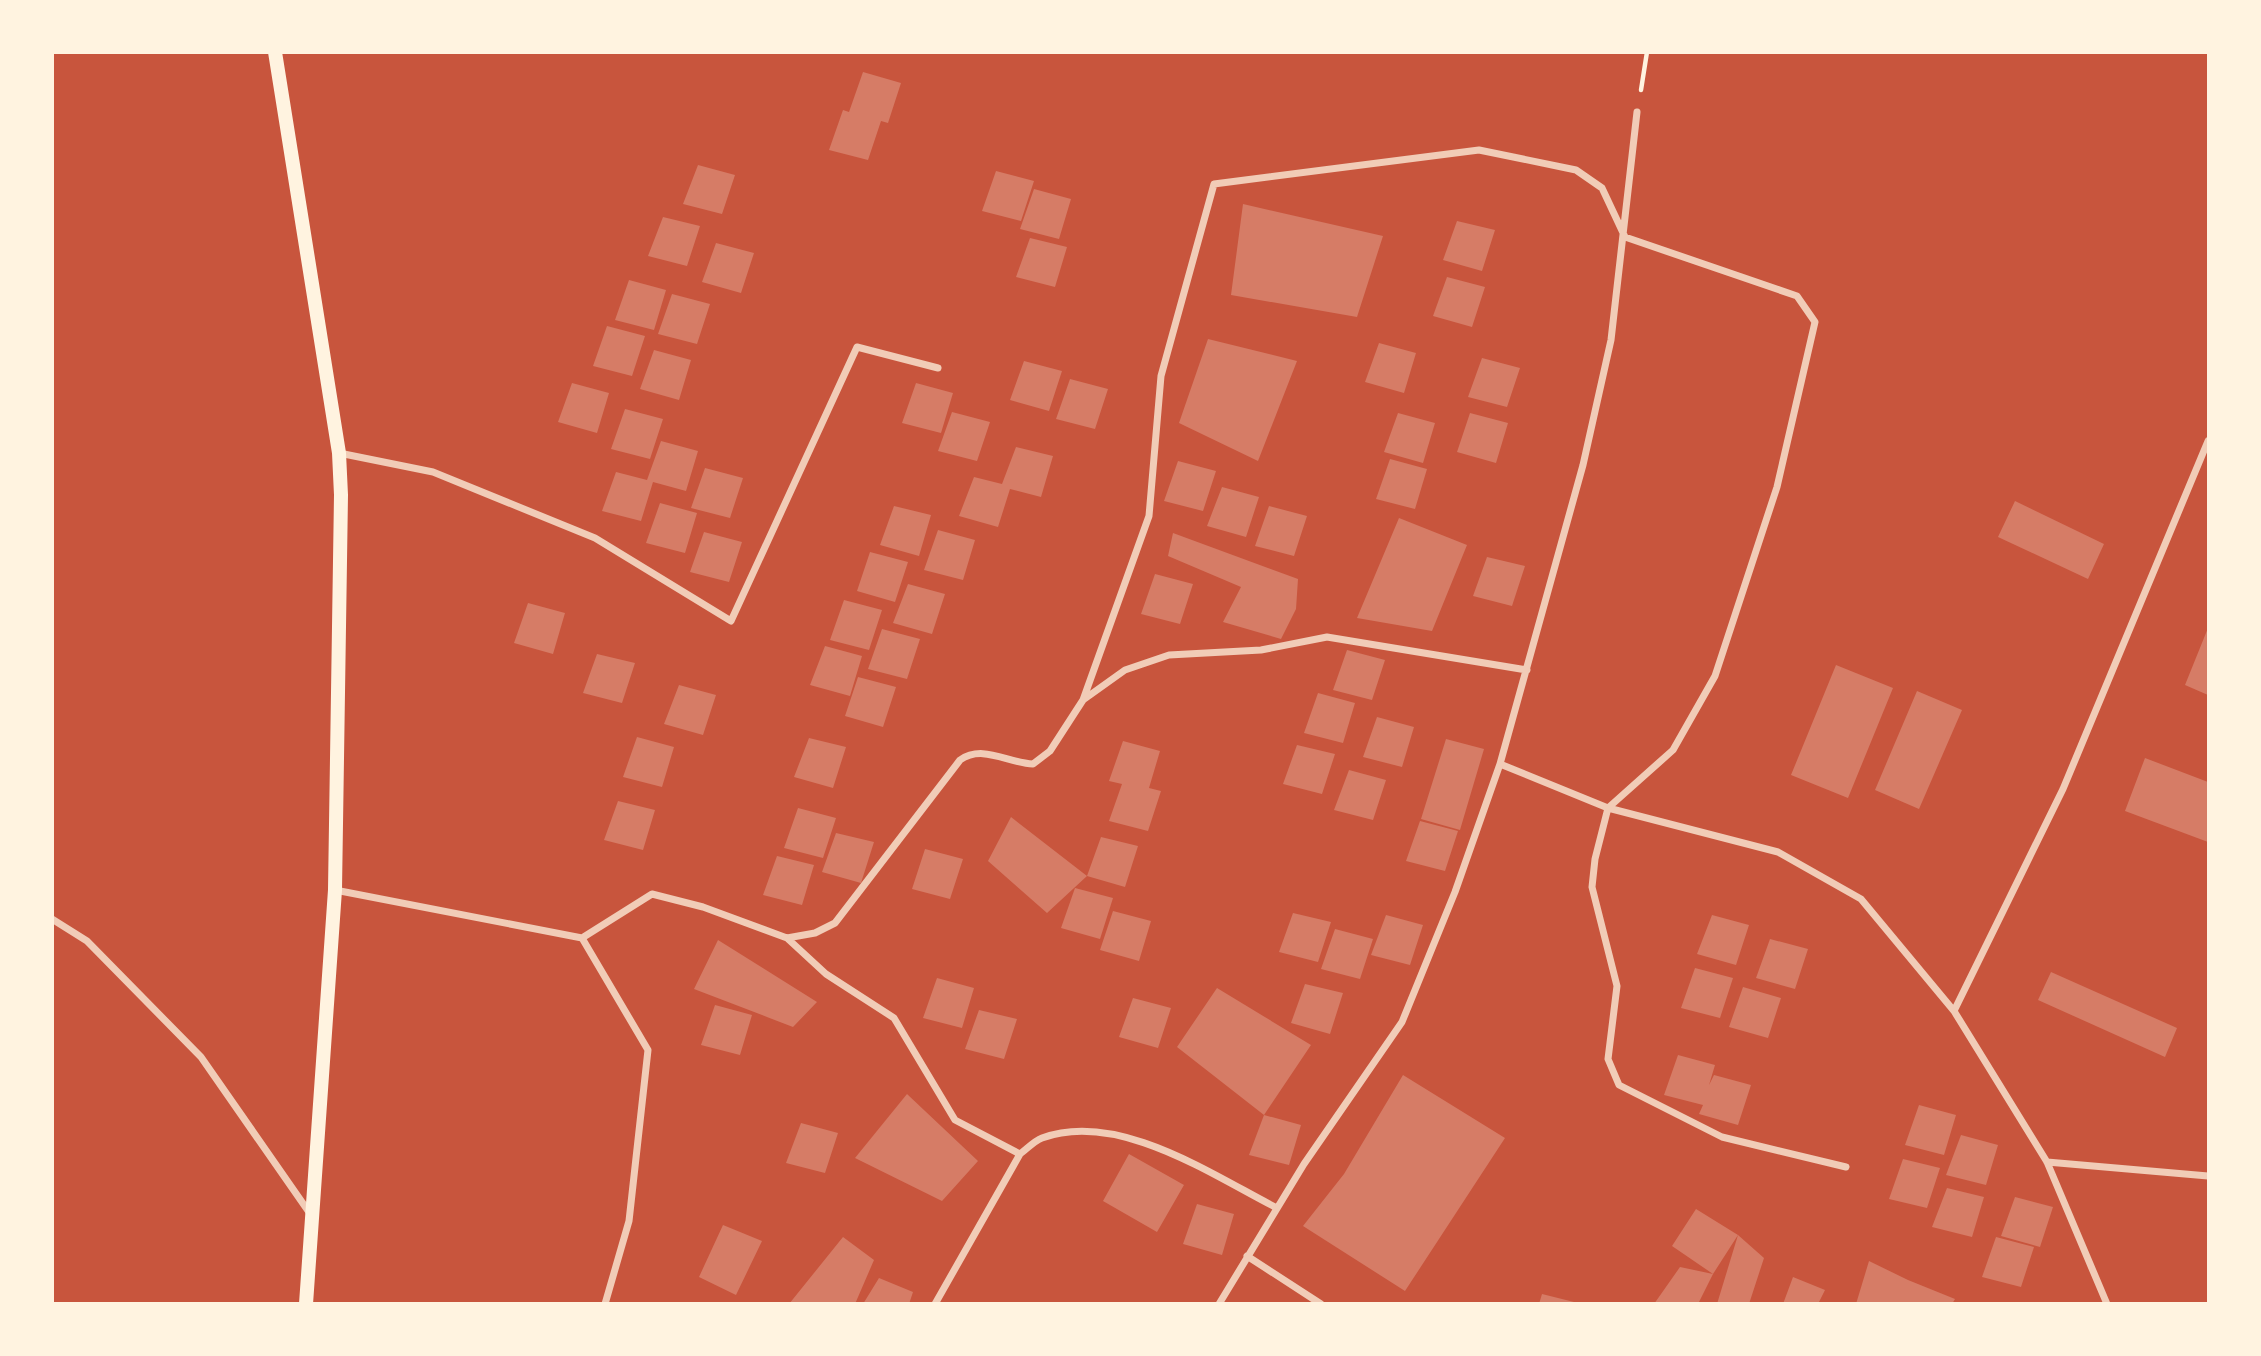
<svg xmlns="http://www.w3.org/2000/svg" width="2261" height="1356" viewBox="0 0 2261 1356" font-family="'Space Grotesk',sans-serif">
	<rect width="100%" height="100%" fill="#c8553d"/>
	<!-- building -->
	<path fill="#d67c66" d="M 863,72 L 901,83 L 888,123 L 881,121 L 868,160 L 829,150 L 843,110 L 849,112 Z
		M 698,165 L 735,175 L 722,214 L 683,204 Z
		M 996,171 L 1034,181 L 1021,221 L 982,211 Z
		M 1034,189 L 1071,199 L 1059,239 L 1020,229 Z
		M 1243,204 L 1383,236 L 1357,317 L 1231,295 Z
		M 663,217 L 700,226 L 687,266 L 648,256 Z
		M 1457,221 L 1495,230 L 1482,271 L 1443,260 Z
		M 1030,238 L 1067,247 L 1055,287 L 1016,277 Z
		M 716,243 L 754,253 L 741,293 L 702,282 Z
		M 1447,277 L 1485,287 L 1472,327 L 1433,316 Z
		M 629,280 L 666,290 L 654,330 L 615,320 Z
		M 672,294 L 710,304 L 697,344 L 658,334 Z
		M 607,326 L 645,336 L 632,376 L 593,366 Z
		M 1208,339 L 1297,361 L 1258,461 L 1179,423 Z
		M 1379,343 L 1416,353 L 1404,393 L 1365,382 Z
		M 654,350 L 691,360 L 679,400 L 640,389 Z
		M 1482,358 L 1520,368 L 1507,407 L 1468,397 Z
		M 1024,361 L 1062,371 L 1049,411 L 1010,400 Z
		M 1070,379 L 1108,389 L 1095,429 L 1056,419 Z
		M 572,383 L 609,393 L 597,433 L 558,422 Z
		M 916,383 L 953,393 L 941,433 L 902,423 Z
		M 625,409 L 663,419 L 650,459 L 611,449 Z
		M 952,412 L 990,422 L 977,461 L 938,451 Z
		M 1398,413 L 1435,423 L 1423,463 L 1384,452 Z
		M 1470,413 L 1508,423 L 1496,463 L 1457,452 Z
		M 661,441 L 698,451 L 686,491 L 653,482 L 641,521 L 602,511 L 616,472 L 647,480 Z
		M 1016,447 L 1053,456 L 1041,497 L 1010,489 L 998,527 L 959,516 L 974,477 L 1002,484 Z
		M 1390,459 L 1427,469 L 1415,509 L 1376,499 Z
		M 1178,461 L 1216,471 L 1203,511 L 1164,501 Z
		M 705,468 L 743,478 L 730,518 L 691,508 Z
		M 1222,487 L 1259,497 L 1246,537 L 1207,526 Z
		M 2015,501 L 2104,544 L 2088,579 L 1998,537 Z
		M 660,503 L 697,513 L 685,553 L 646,543 Z
		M 894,506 L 931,515 L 919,556 L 880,545 Z
		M 1269,506 L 1307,516 L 1294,556 L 1255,546 Z
		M 1399,518 L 1467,545 L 1432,631 L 1357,618 Z
		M 938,530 L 975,540 L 963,580 L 924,570 Z
		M 704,532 L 742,542 L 729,582 L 690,572 Z
		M 1173,533 L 1298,579 L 1296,609 L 1281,639 L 1223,622 L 1241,587 L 1168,556 Z
		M 870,552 L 908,562 L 895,602 L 857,591 Z
		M 1487,557 L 1525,566 L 1512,606 L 1473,596 Z
		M 1155,574 L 1193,584 L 1180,624 L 1141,614 Z
		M 908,584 L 945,594 L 932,634 L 893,623 Z
		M 844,600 L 882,610 L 869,650 L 830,640 Z
		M 528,603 L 565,613 L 553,654 L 514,643 Z
		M 2208,628 L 2208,695 L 2185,685 Z
		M 882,629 L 920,639 L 907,679 L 868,669 Z
		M 825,646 L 862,656 L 850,696 L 810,685 Z
		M 1347,650 L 1385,660 L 1372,700 L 1333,690 Z
		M 597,654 L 635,663 L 622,703 L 583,693 Z
		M 1836,665 L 1893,688 L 1848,798 L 1791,775 Z
		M 858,677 L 896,687 L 883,727 L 845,716 Z
		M 679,685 L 716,695 L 703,735 L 664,724 Z
		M 1917,691 L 1962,710 L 1919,809 L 1875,790 Z
		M 1318,693 L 1355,703 L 1343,743 L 1304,733 Z
		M 1377,717 L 1414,727 L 1402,767 L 1363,757 Z
		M 637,737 L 674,747 L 662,787 L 623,777 Z
		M 809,738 L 846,747 L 833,788 L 794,777 Z
		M 1446,739 L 1484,749 L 1460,830 L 1421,819 Z
		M 1123,741 L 1160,751 L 1149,788 L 1161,791 L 1148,831 L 1109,821 L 1122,784 L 1109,781 Z
		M 1297,745 L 1335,754 L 1322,794 L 1283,784 Z
		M 2145,758 L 2208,782 L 2208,842 L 2125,811 Z
		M 1349,770 L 1386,780 L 1373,820 L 1334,810 Z
		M 618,801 L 655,810 L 643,850 L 604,840 Z
		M 798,808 L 836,818 L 823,858 L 784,848 Z
		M 1011,817 L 1087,876 L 1047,913 L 988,861 Z
		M 1420,821 L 1458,831 L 1445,871 L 1406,861 Z
		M 836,833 L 874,842 L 861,883 L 822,872 Z
		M 1101,837 L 1138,846 L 1125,887 L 1087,876 Z
		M 925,849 L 963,859 L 950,899 L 912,889 Z
		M 777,856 L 814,865 L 802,905 L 763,895 Z
		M 1075,888 L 1113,898 L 1100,939 L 1061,928 Z
		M 1113,911 L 1151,921 L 1139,961 L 1100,950 Z
		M 1293,913 L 1331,922 L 1318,962 L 1279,952 Z
		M 1386,915 L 1423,925 L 1410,965 L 1371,955 Z
		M 1712,915 L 1749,925 L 1736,965 L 1697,954 Z
		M 1335,929 L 1373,939 L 1360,979 L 1321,969 Z
		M 1770,939 L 1808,949 L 1795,989 L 1756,978 Z
		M 718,940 L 817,1002 L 793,1027 L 694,989 Z
		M 1695,968 L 1733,978 L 1720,1018 L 1681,1008 Z
		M 2051,972 L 2177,1028 L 2165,1057 L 2038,1000 Z
		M 937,978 L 974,988 L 962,1028 L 923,1018 Z
		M 1305,984 L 1343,993 L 1330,1034 L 1291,1023 Z
		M 1743,987 L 1781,998 L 1768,1038 L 1729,1027 Z
		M 1217,988 L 1311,1045 L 1264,1115 L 1301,1125 L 1289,1165 L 1249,1155 L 1264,1115 L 1177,1047 Z
		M 1133,998 L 1171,1008 L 1158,1048 L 1119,1037 Z
		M 715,1005 L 752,1015 L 740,1055 L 701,1045 Z
		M 979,1010 L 1017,1019 L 1004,1059 L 965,1049 Z
		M 1678,1055 L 1715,1065 L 1709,1085 L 1714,1075 L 1751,1085 L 1738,1125 L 1699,1114 L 1703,1105 L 1664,1095 Z
		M 1403,1075 L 1505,1138 L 1405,1291 L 1303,1226 L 1344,1174 Z
		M 907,1094 L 978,1161 L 942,1201 L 855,1158 Z
		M 1919,1105 L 1956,1115 L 1944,1155 L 1905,1145 Z
		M 801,1123 L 838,1133 L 825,1173 L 786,1163 Z
		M 1961,1135 L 1998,1145 L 1986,1185 L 1946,1175 Z
		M 1129,1154 L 1184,1185 L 1157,1232 L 1103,1201 Z
		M 1903,1159 L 1940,1168 L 1927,1208 L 1889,1199 Z
		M 1947,1188 L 1984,1197 L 1972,1237 L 1932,1227 Z
		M 2015,1197 L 2053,1207 L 2040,1247 L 2001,1236 Z
		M 1197,1204 L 1234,1214 L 1222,1255 L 1183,1244 Z
		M 1696,1209 L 1738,1235 L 1713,1274 L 1672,1246 Z
		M 723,1225 L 762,1241 L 736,1295 L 699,1277 Z
		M 1738,1235 L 1764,1258 L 1749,1304 L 1717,1304 Z
		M 843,1237 L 874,1260 L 855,1304 L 789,1304 Z
		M 1996,1237 L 2034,1247 L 2021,1287 L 1982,1277 Z
		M 1869,1261 L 1908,1280 L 1955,1299 L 1952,1304 L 1856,1304 Z
		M 1680,1267 L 1713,1274 L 1698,1304 L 1654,1304 Z
		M 1793,1277 L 1825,1290 L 1818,1304 L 1783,1304 Z
		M 879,1278 L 913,1292 L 909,1304 L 863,1304 Z
		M 1542,1294 L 1578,1303 L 1578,1304 L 1539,1304 Z"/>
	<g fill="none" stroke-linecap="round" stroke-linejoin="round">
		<!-- path -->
		<path stroke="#fff3e0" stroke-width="4.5" d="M 1641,90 L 1647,52"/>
		<!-- minor -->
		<path stroke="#f1ccb7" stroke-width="7" d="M 339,453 L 433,472 L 595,538 L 731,621 L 857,347 L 938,368
			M 1083,700 L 1149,516 L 1161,376 L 1214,184 L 1479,150 L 1576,170 L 1602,188 L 1625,237 L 1797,296 L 1815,322 L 1777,487 L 1715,676 L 1673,750 L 1608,808 L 1595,859 L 1592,887 L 1617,986 L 1608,1059 L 1619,1085 L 1722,1137 L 1846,1167
			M 1500,764 L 1608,808 L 1778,852 L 1861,899 L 1954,1011 L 2047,1162 L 2107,1304
			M 335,890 L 582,938 L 648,1050 L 629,1221 L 605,1304
			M 52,919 L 87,941 L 201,1057 L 311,1215
			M 582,938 L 652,894 L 703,907 L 787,938 L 815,933 L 835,923 L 960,760 C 983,744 1007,763 1033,764 L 1050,751 L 1083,700 L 1125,670 L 1169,655 L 1261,650 L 1327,637 L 1527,670
			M 787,938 L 826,974 L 894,1018 L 955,1120 L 1020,1154 C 1027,1149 1034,1141 1042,1138 C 1118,1110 1212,1175 1277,1208
			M 1954,1011 L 2063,789 L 2208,441
			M 2047,1162 L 2208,1176
			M 1247,1256 L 1321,1304
			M 935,1304 L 1020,1154
			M 1219,1304 L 1304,1164 L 1402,1022 L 1455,892 L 1500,764 L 1583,465 L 1611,340 L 1637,112"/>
		<!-- secondary -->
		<path stroke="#fff3e0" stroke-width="14" d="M 275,52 L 339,453 L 341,495 L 335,890 L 306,1304"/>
	</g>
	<!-- border -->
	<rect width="2261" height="1356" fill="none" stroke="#fff3e0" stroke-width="108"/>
</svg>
